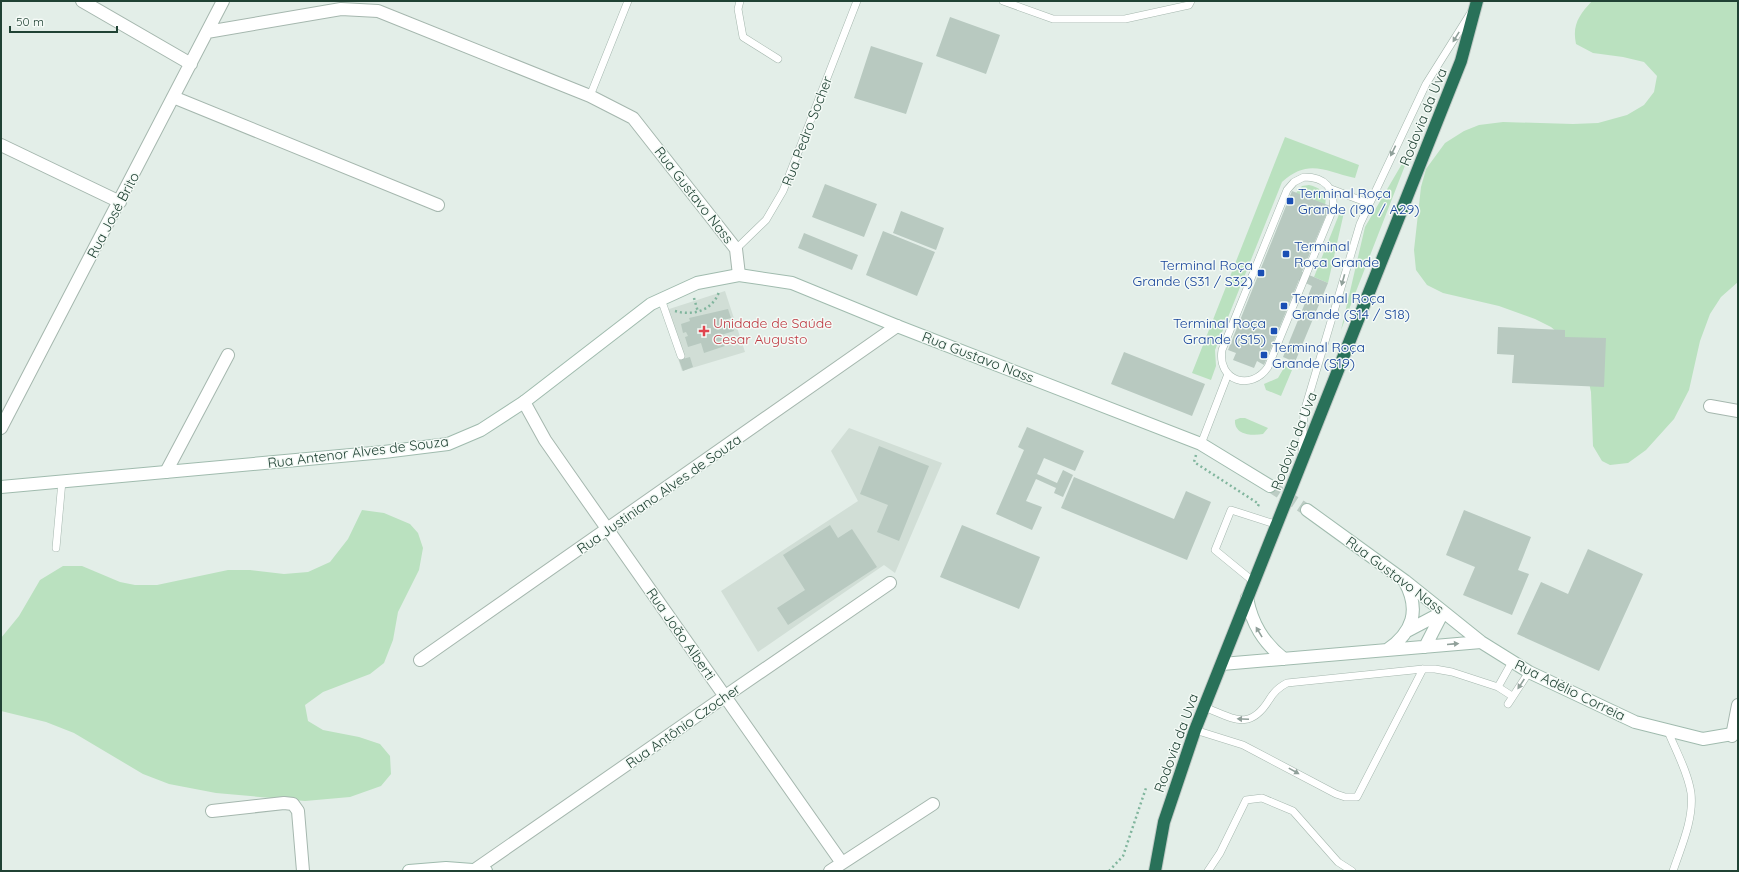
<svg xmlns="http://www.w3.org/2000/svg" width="1739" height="872" viewBox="0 0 1739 872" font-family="Quicksand,sans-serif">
	<rect width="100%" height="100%" fill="#e3eee8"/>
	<!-- built -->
	<path fill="#d1ded6" d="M 725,291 L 745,352 L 682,371 L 663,311 Z
		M 849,428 L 942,463 L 895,573 L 884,565 L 758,652 L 721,591 L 858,501 L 831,451 Z"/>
	<!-- green -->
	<path fill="#bae1bf" d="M 1592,1 L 1738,1 L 1738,282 L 1721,297 L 1710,314 L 1700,341 L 1689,390 L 1674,419 L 1646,450 L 1628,463 L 1610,465 L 1602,461 L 1593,446 L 1591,392 L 1585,364 L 1575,347 L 1551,327 L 1535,319 L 1499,306 L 1443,293 L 1427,285 L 1416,270 L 1414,250 L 1421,187 L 1426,169 L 1445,143 L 1464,131 L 1479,125 L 1503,122 L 1573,124 L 1598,123 L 1627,115 L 1644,105 L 1654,92 L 1657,76 L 1644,62 L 1623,57 L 1593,53 L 1576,44 C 1572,25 1579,15 1592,1 Z
		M 1285,137 L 1359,165 L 1355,178 C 1325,171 1308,158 1282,182 L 1215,350 L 1216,366 L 1211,380 L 1192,373 Z
		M 1413,145 L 1341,330 L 1365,227 Z
		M 1309,185 C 1319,187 1328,193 1325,205 L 1296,193 L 1302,186 Z
		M 1342,207 L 1345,208 L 1328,283 L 1314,277 Z
		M 1285,366 L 1292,370 L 1281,396 L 1266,390 L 1264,384 L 1278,378 Z
		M 1240,418 L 1245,418 L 1268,428 L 1263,434 C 1252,436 1234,435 1235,420 Z
		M 362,510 L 384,513 L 410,524 L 418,533 L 423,548 L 419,570 L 398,612 L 393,640 L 384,663 L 370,674 L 323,692 L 305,705 L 308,721 L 323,730 L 359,737 L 380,744 L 390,756 L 391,774 L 381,786 L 350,797 L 305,801 L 216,793 L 169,784 L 143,774 L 74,733 L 46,722 L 1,711 L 1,638 L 19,616 L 40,580 L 63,566 L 82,566 L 120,582 L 135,585 L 157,585 L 228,570 L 250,570 L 284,574 L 308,572 L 330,562 L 348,539 Z"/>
	<!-- building -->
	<path fill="#b8c9c0" d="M 950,17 L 1000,35 L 986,74 L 936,56 Z
		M 871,46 L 923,63 L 906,114 L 854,98 Z
		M 825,184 L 877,204 L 864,237 L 812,217 Z
		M 1292,191 L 1330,206 L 1302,272 L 1328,283 L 1295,362 L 1283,357 L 1312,286 L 1299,280 L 1264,365 L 1257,361 L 1254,368 L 1233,360 L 1236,353 L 1228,350 Z
		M 901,211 L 944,228 L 936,250 L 893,233 Z
		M 883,231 L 935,252 L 917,296 L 866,275 Z
		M 804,233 L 858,255 L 852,270 L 798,248 Z
		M 728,309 L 731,318 L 724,320 L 725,325 L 731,323 L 734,331 L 721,335 L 725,346 L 704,353 L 701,343 L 688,347 L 685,337 L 688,336 L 686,332 L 683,333 L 681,324 L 690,321 L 689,318 Z
		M 1498,327 L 1565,330 L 1565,337 L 1606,338 L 1604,387 L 1512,383 L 1514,355 L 1497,354 Z
		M 1124,352 L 1205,384 L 1192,416 L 1111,384 Z
		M 690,357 L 693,367 L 683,371 L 679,360 Z
		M 1027,427 L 1084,451 L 1075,471 L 1044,458 L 1037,474 L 1057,483 L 1063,470 L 1073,475 L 1063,497 L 1054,493 L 1056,488 L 1036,479 L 1026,501 L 1042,507 L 1032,530 L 996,514 L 1024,450 L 1018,447 Z
		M 879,446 L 929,466 L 899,541 L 877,532 L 888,505 L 860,494 Z
		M 1074,477 L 1174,519 L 1186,491 L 1211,502 L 1187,560 L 1061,508 Z
		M 1464,510 L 1531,537 L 1518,570 L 1529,574 L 1512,615 L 1463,595 L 1475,567 L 1446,555 Z
		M 830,525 L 838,538 L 852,529 L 877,567 L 788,625 L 777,608 L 805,590 L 783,555 Z
		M 962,525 L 1040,557 L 1019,609 L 940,577 Z
		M 1588,549 L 1643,574 L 1599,671 L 1517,634 L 1541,582 L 1568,594 Z"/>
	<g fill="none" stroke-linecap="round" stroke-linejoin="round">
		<!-- secondary-tunnel -->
		<path stroke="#bcccc4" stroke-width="12" stroke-dasharray="12 6" stroke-linecap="butt" d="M 1270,486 L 1307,510"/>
		<!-- lane casing -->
		<g stroke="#a5b7ae" stroke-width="8">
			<path id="lane" d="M 740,1 L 738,9 L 743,37 L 778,59
				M 1003,1 L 1053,19 L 1125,19 L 1189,5 L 1191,1
				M 590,96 L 628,1
				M 1304,177 C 1325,177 1335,188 1333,209 L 1268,367 C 1251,392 1217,381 1222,350 L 1287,190 L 1294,182 Z
				M 1331,189 L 1368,203
				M 736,249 L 766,220 L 783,191 L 857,1
				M 661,299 L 681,356
				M 1201,444 L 1228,374
				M 1302,452 L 1304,412 L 1360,224 L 1426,84 L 1470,14
				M 56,548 L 62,481
				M 1254,582 L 1215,550 L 1231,510 L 1278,525
				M 1498,687 L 1512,662
				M 1508,704 L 1529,672
				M 1204,707 C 1233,718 1249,732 1269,700 C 1273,693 1279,687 1287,683 L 1423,669 L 1435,669 L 1452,672 L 1498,687 L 1512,696
				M 1667,729 C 1675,749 1688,772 1691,793 C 1694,819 1681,847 1673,871
				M 1195,730 L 1243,745 L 1336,794 L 1345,797 L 1357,797 L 1423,669
				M 1208,871 L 1220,853 L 1246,800 L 1262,798 L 1293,811 L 1338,862 L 1352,871"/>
		</g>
		<!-- street casing -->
		<g stroke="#a5b7ae" stroke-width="14">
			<path id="street" d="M 82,1 L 191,64
				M 207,32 L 341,9 L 378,11 L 590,96 L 633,118 L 736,249 L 739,275
				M 173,97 L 438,205
				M 1,145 L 120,202
				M 524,402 L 545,440 L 568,473 L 842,863
				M 1710,406 L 1738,411
				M 1,428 L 223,1
				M 166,472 L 228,355
				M 420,660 L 897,326
				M 1732,736 L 1738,705
				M 212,811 L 284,803 L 293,804 L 298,811 L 303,871
				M 476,869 L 724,697 L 890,583
				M 830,871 L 933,804"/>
		</g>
		<!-- secondary casing -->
		<g stroke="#a0bbae" stroke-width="14">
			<path id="secondary" d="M 1,487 L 384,452 L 448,444 L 481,430 L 524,402 L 651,304 L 697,283 L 739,275 L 792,283 L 897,326 L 1201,444 L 1270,486
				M 1307,510 L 1405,581 L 1481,642 L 1529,672 L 1635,722 L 1703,739 L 1738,733
				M 1247,598 C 1252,624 1263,642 1284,659
				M 1407,631 L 1443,612
				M 1425,647 L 1443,612
				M 1387,650 C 1413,632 1420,610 1405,582
				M 1222,664 L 1481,642
				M 409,871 L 446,868 L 486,871"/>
		</g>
		<!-- highway casing -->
		<g stroke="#c1cac6" stroke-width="14">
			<path id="highway" d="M 1155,871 L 1164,822 L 1195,730 L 1461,61 L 1477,1"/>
		</g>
		<!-- path -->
		<path stroke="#80b59d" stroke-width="2.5" stroke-dasharray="2 3" stroke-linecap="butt" d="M 694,298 L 698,312
			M 675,311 C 693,316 712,311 719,292
			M 1196,455 L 1194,462 L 1259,504 L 1257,508
			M 1109,871 L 1123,856 L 1146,788"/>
		<!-- lane -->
		<use href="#lane" stroke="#fff" stroke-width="7"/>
		<!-- street -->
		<use href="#street" stroke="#fff" stroke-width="12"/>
		<!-- secondary -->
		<use href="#secondary" stroke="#fff" stroke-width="12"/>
		<!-- highway -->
		<use href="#highway" stroke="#297159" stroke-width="12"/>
	</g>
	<!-- one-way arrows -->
	<defs><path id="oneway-solid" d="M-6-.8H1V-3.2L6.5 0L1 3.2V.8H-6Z"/></defs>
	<g fill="#90a09a">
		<use href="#oneway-solid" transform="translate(1456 37) rotate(122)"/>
		<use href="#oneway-solid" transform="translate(1393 151) rotate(116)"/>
		<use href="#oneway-solid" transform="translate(1343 280) rotate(106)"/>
		<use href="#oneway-solid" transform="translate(1259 632) rotate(-121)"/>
		<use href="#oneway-solid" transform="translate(1453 644) rotate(-5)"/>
		<use href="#oneway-solid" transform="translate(1521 684) rotate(124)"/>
		<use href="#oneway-solid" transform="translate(1243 719) rotate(-178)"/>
		<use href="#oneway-solid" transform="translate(1294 771) rotate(29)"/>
	</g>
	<!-- markers -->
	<g fill="#1a4fb4" stroke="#f4faf6" stroke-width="1.5">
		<rect x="1286" y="197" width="8" height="8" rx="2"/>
		<rect x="1282" y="250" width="8" height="8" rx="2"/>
		<rect x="1257" y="269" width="8" height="8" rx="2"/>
		<rect x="1280" y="302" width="8" height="8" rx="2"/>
		<rect x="1270" y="327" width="8" height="8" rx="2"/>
		<rect x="1260" y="351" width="8" height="8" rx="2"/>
	</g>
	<path fill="#e0444e" stroke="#f4faf6" stroke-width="1.5" d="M702 325h4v4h4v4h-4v4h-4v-4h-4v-4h4z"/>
	<g text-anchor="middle" stroke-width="3" stroke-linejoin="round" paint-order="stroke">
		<!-- street labels -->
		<g font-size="14" fill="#204234" stroke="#f4faf6">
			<text transform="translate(1423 117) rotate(-68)" y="5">Rodovia da Uva</text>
			<text transform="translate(807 131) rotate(-69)" y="5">Rua Pedro Socher</text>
			<text transform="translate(694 195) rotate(52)" y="5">Rua Gustavo Nass</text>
			<text transform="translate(113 215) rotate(-62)" y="5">Rua José Brito</text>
			<text transform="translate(978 357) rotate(21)" y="5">Rua Gustavo Nass</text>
			<text transform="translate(1294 441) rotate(-69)" y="5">Rodovia da Uva</text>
			<text transform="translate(358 452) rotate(-7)" y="5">Rua Antenor Alves de Souza</text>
			<text transform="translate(659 494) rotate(-35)" y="5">Rua Justiniano Alves de Souza</text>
			<text transform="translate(1395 575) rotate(37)" y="5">Rua Gustavo Nass</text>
			<text transform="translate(681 634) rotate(55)" y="5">Rua João Alberti</text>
			<text transform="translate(1570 690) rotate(26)" y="5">Rua Adélio Correia</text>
			<text transform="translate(683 726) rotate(-35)" y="5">Rua Antônio Czocher</text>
			<text transform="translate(1176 743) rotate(-70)" y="5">Rodovia da Uva</text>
		</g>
		<!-- transit labels -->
		<g font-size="14" fill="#164399" stroke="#f4faf6" text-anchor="start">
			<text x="1298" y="198">Terminal Roça<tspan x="1298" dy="16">Grande (I90 / A29)</tspan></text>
			<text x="1294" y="251">Terminal<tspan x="1294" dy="16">Roça Grande</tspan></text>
			<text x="1253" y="270" text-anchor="end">Terminal Roça<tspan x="1253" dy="16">Grande (S31 / S32)</tspan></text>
			<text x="1292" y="303">Terminal Roça<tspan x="1292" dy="16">Grande (S14 / S18)</tspan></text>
			<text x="1266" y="328" text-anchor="end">Terminal Roça<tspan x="1266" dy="16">Grande (S15)</tspan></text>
			<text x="1272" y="352">Terminal Roça<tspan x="1272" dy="16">Grande (S19)</tspan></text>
		</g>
		<!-- health labels -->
		<g font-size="14" fill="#be3a42" stroke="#f4faf6" text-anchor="start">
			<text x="713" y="328">Unidade de Saúde<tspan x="713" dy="16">Cesar Augusto</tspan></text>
		</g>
	</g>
	<!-- border -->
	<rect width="1739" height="872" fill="none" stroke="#204234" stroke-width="4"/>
	<!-- scale -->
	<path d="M10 26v6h107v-6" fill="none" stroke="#204234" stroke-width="2"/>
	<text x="16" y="26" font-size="12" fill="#204234" stroke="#f4faf6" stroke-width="3" paint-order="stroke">50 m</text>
</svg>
